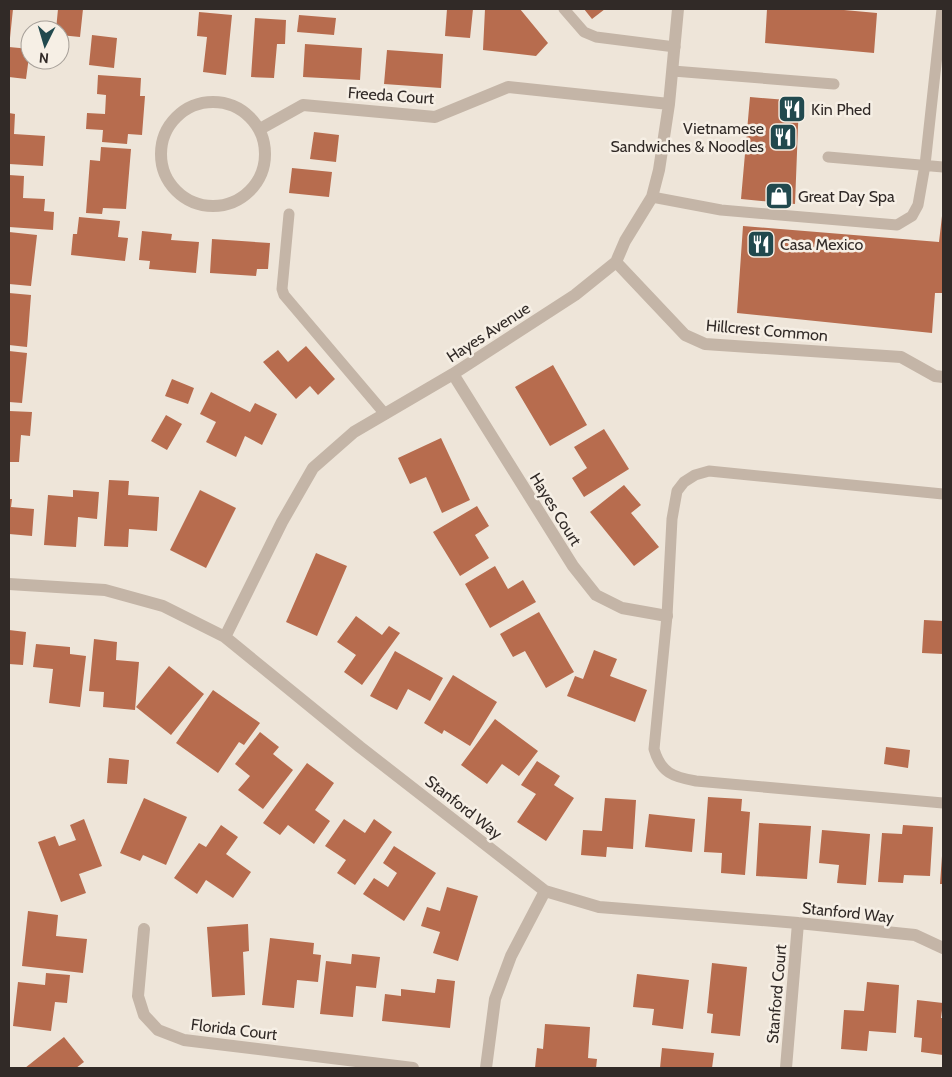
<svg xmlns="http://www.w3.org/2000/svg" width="952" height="1077" viewBox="0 0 952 1077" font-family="Cabin,sans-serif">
	<rect width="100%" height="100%" fill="#eee5d9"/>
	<!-- building -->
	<path fill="#b76c4e" d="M 9,9 L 13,9 L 10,38 L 9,38 Z
		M 58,9 L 83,9 L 80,37 L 60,35 L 60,30 L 56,30 Z
		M 447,9 L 473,9 L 470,38 L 445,36 Z
		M 485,9 L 520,9 L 548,43 L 536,56 L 483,50 Z
		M 584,9 L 605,9 L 592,19 Z
		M 767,9 L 833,9 L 877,13 L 874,53 L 765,43 Z
		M 199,12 L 232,15 L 226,75 L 203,72 L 207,37 L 197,36 Z
		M 299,15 L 336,18 L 334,35 L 297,32 Z
		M 255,18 L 286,20 L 285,44 L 277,44 L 274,78 L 251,77 Z
		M 92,35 L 117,38 L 114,68 L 89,65 Z
		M 305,44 L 362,48 L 360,80 L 303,77 Z
		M 9,47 L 30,49 L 26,79 L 9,77 Z
		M 387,50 L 443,54 L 441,88 L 384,84 Z
		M 98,75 L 141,78 L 140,96 L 145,96 L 142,135 L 128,134 L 127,144 L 102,142 L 103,130 L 86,129 L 87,113 L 105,114 L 106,95 L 97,94 Z
		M 750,97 L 799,101 L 795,204 L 741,199 Z
		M 9,113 L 15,114 L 14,134 L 45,136 L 43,166 L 9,164 Z
		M 314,132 L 339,135 L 336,162 L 310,159 Z
		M 101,147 L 131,149 L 126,209 L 103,208 L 102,214 L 86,213 L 90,160 L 100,161 Z
		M 292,168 L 332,172 L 329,197 L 289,193 Z
		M 9,175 L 24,176 L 23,198 L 45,199 L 44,211 L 54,212 L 53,230 L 9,227 Z
		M 942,216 L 943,293 L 935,293 L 932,333 L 737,313 L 743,226 L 939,242 Z
		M 79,217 L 120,221 L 118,237 L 128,238 L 125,261 L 71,255 L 73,234 L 77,234 Z
		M 142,231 L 172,234 L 171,240 L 199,242 L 196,273 L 149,269 L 150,261 L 139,260 Z
		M 9,232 L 37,235 L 31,286 L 9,284 Z
		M 212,239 L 270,243 L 268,269 L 257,269 L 256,276 L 210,273 Z
		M 9,293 L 31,295 L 27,347 L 9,345 Z
		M 306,346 L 335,379 L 318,395 L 310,386 L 296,399 L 263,362 L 278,350 L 288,362 Z
		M 9,351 L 27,353 L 22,403 L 9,402 Z
		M 553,365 L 587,425 L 550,446 L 515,387 Z
		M 172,379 L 194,388 L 188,404 L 165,396 Z
		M 211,392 L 250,412 L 255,403 L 277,414 L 262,445 L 245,436 L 236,457 L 206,442 L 216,422 L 200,414 Z
		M 9,411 L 32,412 L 30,436 L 21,435 L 19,462 L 9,462 Z
		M 166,415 L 182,424 L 167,450 L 151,441 Z
		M 604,429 L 629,469 L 584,497 L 572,478 L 587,468 L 574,447 Z
		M 441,438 L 470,500 L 442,513 L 426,477 L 410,484 L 398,458 Z
		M 109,480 L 129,481 L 128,495 L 159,497 L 157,531 L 129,529 L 128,547 L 104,546 Z
		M 624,485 L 641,505 L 631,513 L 659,547 L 634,566 L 590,512 Z
		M 73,490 L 99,492 L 97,519 L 78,517 L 76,547 L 44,545 L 48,495 L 73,497 Z
		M 200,490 L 236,508 L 206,568 L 170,550 Z
		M 9,499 L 12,499 L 11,507 L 34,509 L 32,536 L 9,534 Z
		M 477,506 L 489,526 L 475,535 L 489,558 L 460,576 L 433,532 Z
		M 316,553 L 347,566 L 317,636 L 286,622 Z
		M 495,566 L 508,589 L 523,580 L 536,602 L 490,628 L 465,584 Z
		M 539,612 L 574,672 L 546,688 L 525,651 L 513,657 L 500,634 Z
		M 356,616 L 382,635 L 389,626 L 400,633 L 362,685 L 344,672 L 356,655 L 337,642 Z
		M 924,620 L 943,621 L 943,654 L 922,653 Z
		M 9,630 L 26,632 L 23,665 L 9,664 Z
		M 94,639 L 117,642 L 116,660 L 139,662 L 135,710 L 103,707 L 104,692 L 89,691 Z
		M 36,644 L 70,647 L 70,654 L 86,656 L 80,707 L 49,703 L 53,669 L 33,667 Z
		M 594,650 L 617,659 L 610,676 L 647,690 L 635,722 L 567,696 L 575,676 L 583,679 Z
		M 395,651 L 443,678 L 430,701 L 408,689 L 397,710 L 370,696 Z
		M 169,666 L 204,694 L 171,735 L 136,707 Z
		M 453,675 L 497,702 L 470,746 L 444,730 L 442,734 L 424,723 Z
		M 213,690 L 260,723 L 244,745 L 239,742 L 218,773 L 176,743 Z
		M 495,719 L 538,751 L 519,776 L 502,764 L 487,784 L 461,765 Z
		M 260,732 L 279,747 L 273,754 L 293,770 L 263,809 L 238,790 L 250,776 L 235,764 Z
		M 886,747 L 910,750 L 908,768 L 884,764 Z
		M 109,758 L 129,760 L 127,784 L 107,783 Z
		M 537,761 L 560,776 L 554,785 L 574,798 L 546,841 L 517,822 L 536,794 L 521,785 Z
		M 307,763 L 334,783 L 315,810 L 330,821 L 314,844 L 288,825 L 280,835 L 263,823 Z
		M 708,797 L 742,799 L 741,811 L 750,812 L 745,875 L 721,873 L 722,853 L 704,852 Z
		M 144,798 L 187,817 L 166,865 L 143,855 L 140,861 L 120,853 Z
		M 605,798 L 636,800 L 633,849 L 607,847 L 606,857 L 581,855 L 583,830 L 602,831 Z
		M 649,814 L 695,819 L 692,852 L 645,847 Z
		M 84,819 L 102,866 L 79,874 L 86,893 L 61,902 L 38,842 L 55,836 L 59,846 L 76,840 L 70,825 Z
		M 344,819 L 365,833 L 374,819 L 392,832 L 355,885 L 337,873 L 346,860 L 325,846 Z
		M 759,823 L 811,826 L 807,879 L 756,876 Z
		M 221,825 L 238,837 L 226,854 L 251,872 L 233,898 L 206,880 L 197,894 L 174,878 L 199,843 L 206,847 Z
		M 903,825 L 933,827 L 930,876 L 904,875 L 903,883 L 878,882 L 882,833 L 902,834 Z
		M 822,830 L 870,834 L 866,885 L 837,883 L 839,865 L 819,863 Z
		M 394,846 L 436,873 L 404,921 L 363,894 L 374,878 L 388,887 L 397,873 L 383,863 Z
		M 942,856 L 943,857 L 943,884 L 940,884 Z
		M 447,887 L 478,896 L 458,961 L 433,953 L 440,932 L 421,926 L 427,907 L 440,911 Z
		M 28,911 L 58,915 L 56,936 L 87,939 L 83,973 L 22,966 Z
		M 248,924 L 249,951 L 243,952 L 245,995 L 212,997 L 207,927 Z
		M 270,938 L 314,943 L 313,954 L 321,955 L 318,982 L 297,980 L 294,1008 L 262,1005 Z
		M 352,954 L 380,957 L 376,988 L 356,986 L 353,1017 L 320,1014 L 326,961 L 351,964 Z
		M 712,963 L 747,967 L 740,1036 L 711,1033 L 713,1014 L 707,1013 Z
		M 46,973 L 70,975 L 67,1003 L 55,1002 L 51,1031 L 13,1026 L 18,982 L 45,985 Z
		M 637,974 L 689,980 L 683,1029 L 652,1025 L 654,1009 L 633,1007 Z
		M 437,979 L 455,981 L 450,1028 L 382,1021 L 385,994 L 401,996 L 401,989 L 435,993 Z
		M 867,982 L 899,985 L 896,1033 L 869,1031 L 867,1051 L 841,1049 L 844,1010 L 864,1011 Z
		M 917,1000 L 943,1003 L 941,1018 L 943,1018 L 943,1055 L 921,1052 L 922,1038 L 914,1037 Z
		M 545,1024 L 590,1027 L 588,1058 L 597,1059 L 596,1068 L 535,1068 L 537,1048 L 543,1049 Z
		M 64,1037 L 84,1062 L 76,1068 L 25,1068 Z
		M 662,1048 L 714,1053 L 712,1068 L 660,1068 Z"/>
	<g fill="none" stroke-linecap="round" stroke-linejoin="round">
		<!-- service -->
		<path stroke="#c4b5a7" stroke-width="11" d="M 564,9 L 584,32 L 596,37 L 675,47
			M 673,71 L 834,84
			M 828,157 L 943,167
			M 652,197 L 721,210 L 897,225 L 912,216 L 918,205 L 925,165 L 942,9
			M 289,214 L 282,289 L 284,295 L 385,414
			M 943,494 L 709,471 L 695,475 L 684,482 L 677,491 L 672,519 L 667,616 L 654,749 C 661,773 673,777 696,781 L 943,803"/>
		<!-- minor -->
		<path stroke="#c4b5a7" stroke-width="12" d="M161 154a52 52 0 1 1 104 0a52 52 0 1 1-104 0Z
			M 260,129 L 303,105 L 435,117 L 508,87 L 669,104
			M 616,262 L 685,335 L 705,344 L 901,357 L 935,376 L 943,377
			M 453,374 L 573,566 L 596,595 L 622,608 L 667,616
			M 9,584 L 105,590 L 163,606 L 225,637 L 360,747 L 545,891 L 599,907 L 798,923 L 915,935 L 943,948
			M 225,637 L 282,522 L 313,468 L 354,432 L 453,374 L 575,295 L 616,262 L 625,241 L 652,197 L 659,170 L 669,104 L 678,9
			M 144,929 L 138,996 L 144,1015 L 158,1030 L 184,1040 L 413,1068
			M 486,1068 L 495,999 L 511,956 L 545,891
			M 786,1068 L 798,923"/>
	</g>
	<!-- icons -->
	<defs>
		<g id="restaurant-square" transform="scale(1.4375)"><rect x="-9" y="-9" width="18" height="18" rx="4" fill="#21494e" stroke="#f6efe5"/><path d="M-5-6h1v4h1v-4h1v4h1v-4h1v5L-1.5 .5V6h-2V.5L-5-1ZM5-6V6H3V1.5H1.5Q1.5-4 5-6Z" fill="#fff"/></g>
		<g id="shop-square" transform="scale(1.4375)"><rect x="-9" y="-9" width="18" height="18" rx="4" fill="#21494e" stroke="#f6efe5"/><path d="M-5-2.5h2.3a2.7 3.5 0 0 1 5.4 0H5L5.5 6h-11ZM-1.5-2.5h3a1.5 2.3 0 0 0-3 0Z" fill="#fff"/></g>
	</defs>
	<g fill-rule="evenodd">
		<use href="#restaurant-square" x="792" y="109"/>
		<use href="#restaurant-square" x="783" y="137"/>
		<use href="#shop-square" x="779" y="196"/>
		<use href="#restaurant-square" x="761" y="244"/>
	</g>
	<g text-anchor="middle" stroke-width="5" stroke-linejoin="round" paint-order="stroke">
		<!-- street labels -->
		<g font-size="16" fill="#312a27" stroke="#f6efe5">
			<text transform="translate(391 95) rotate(4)" y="6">Freeda Court</text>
			<text transform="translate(767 330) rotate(5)" y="6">Hillcrest Common</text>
			<text transform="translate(488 332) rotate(-33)" y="6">Hayes Avenue</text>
			<text transform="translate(556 509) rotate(58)" y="6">Hayes Court</text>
			<text transform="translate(464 807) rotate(38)" y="6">Stanford Way</text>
			<text transform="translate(848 912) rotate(6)" y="6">Stanford Way</text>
			<text transform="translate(776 994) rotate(-85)" y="6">Stanford Court</text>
			<text transform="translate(234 1029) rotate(7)" y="6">Florida Court</text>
		</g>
		<!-- poi labels -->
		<g font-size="16" fill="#312a27" stroke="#f6efe5" text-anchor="start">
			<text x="811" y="115">Kin Phed</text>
			<text x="764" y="134" text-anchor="end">Vietnamese<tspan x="764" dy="18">Sandwiches &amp; Noodles</tspan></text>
			<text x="798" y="202">Great Day Spa</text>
			<text x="780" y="250">Casa Mexico</text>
		</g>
	</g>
	<!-- border -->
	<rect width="952" height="1077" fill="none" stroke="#312a27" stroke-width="20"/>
	<!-- north arrow -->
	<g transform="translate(45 45) rotate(185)"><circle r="24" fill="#f6efe5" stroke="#a7a099"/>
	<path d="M0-4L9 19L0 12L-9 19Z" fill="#21494e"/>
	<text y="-8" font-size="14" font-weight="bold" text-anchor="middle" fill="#312a27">N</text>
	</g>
</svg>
